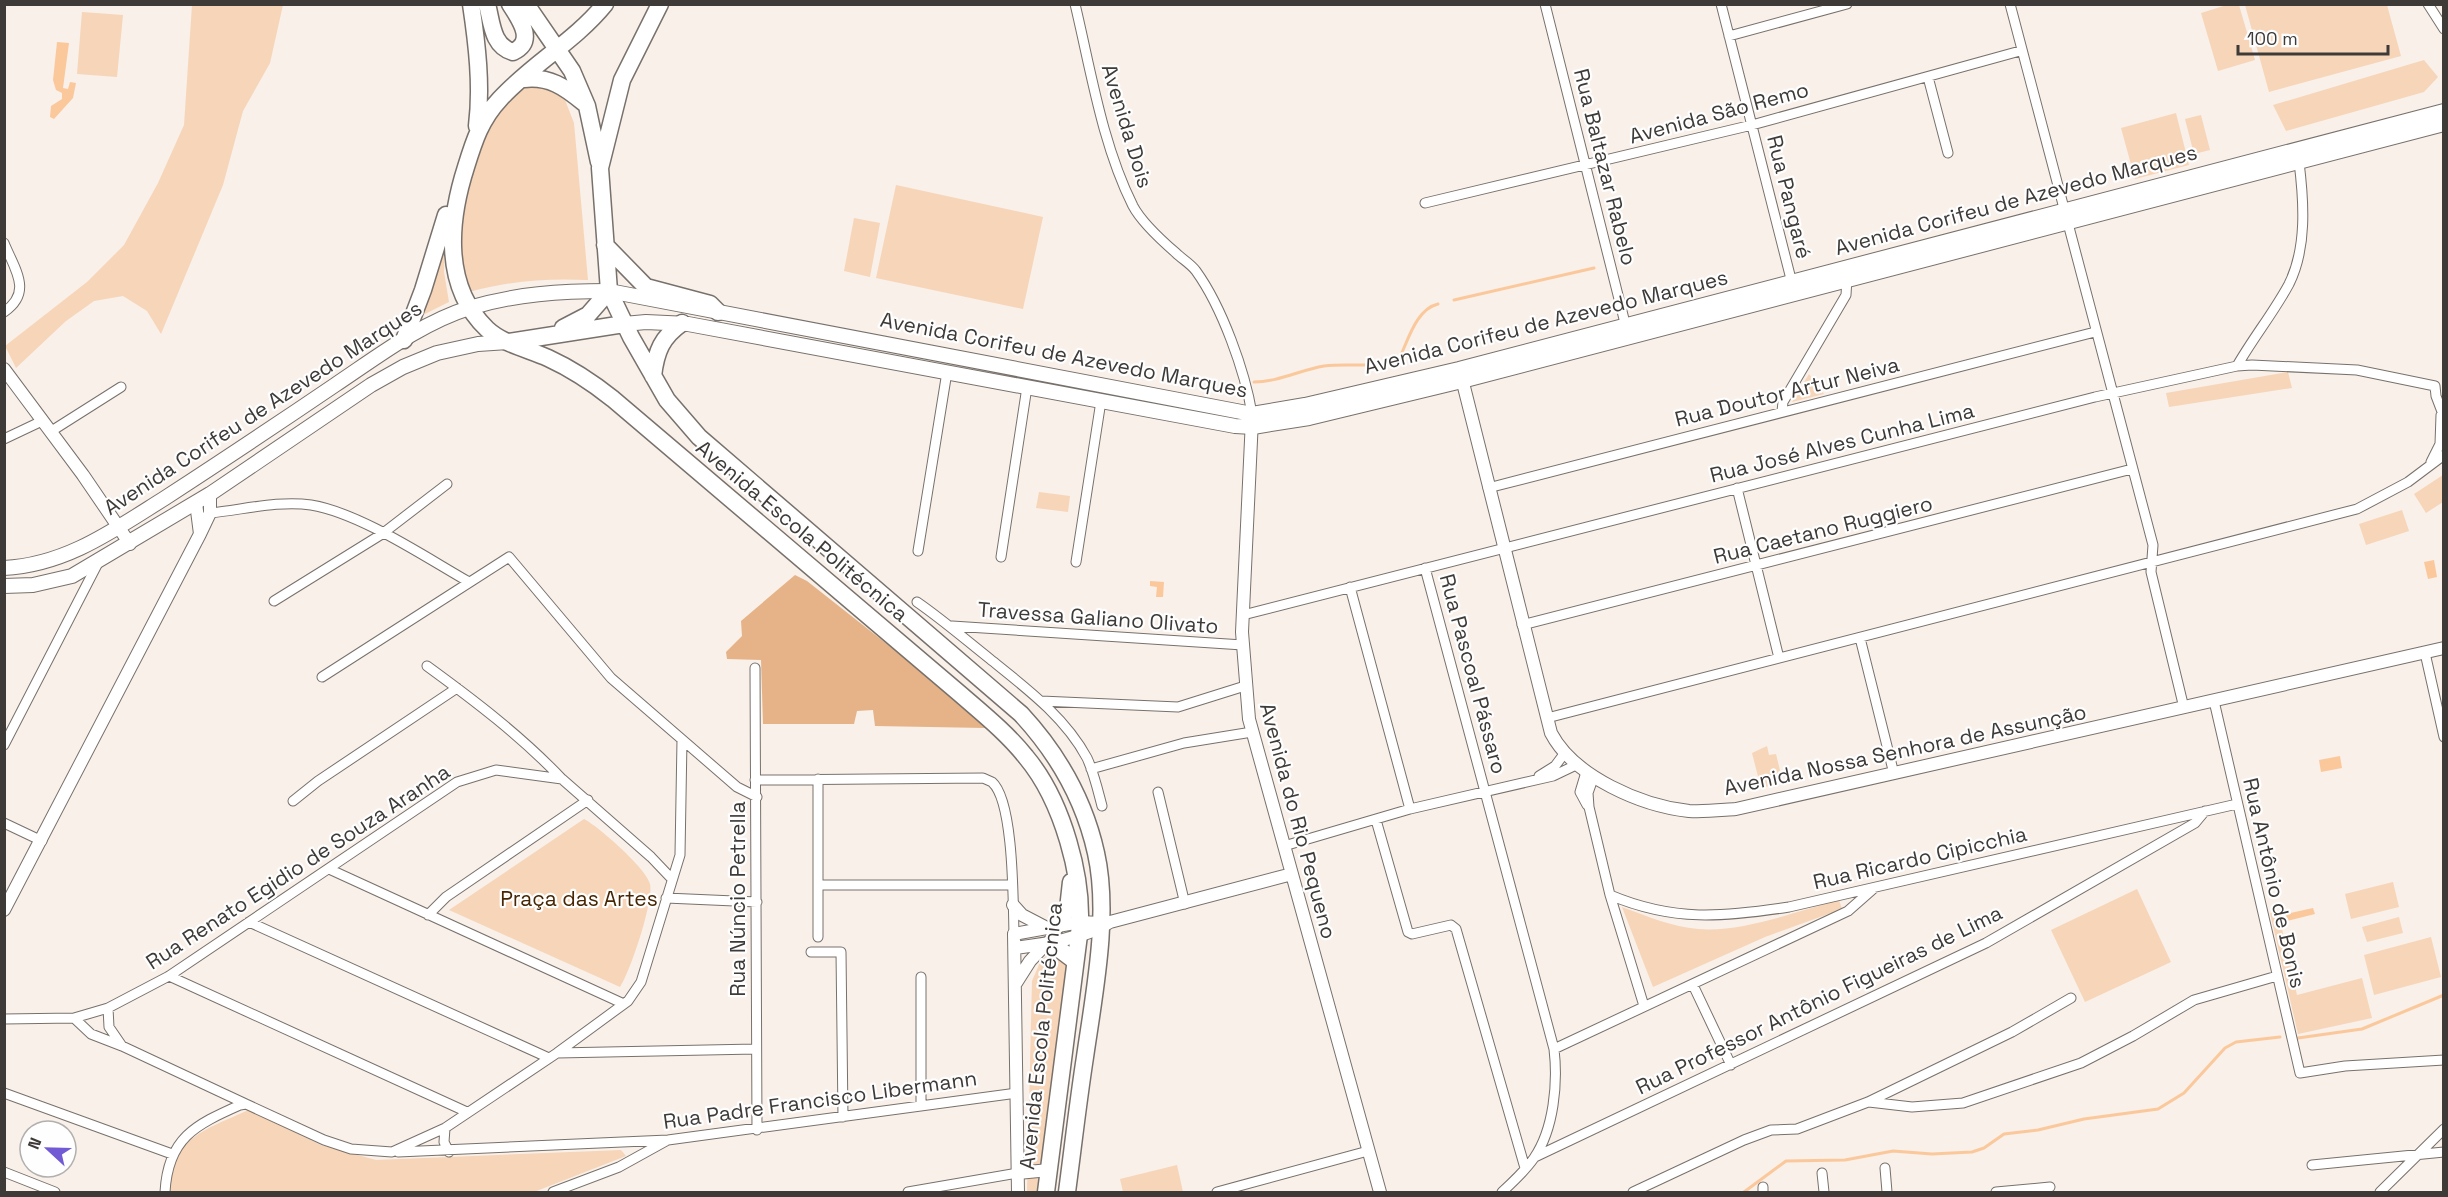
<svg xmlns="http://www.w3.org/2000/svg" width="2448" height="1197" viewBox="0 0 2448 1197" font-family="'Space Grotesk',sans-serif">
	<rect width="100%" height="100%" fill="#f8f0e9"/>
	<!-- green -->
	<path fill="#f7d5b8" d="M 2230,4 L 2239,5 L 2255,60 L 2218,71 L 2201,13 Z
		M 192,5 L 283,5 L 270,63 L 243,111 L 223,185 L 161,334 L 147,311 L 123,296 L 94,301 L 66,321 L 16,368 L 5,346 L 87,282 L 124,245 L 158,183 L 184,125 Z
		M 2245,5 L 2387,5 L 2401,56 L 2269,92 Z
		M 82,12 L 123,15 L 117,77 L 77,74 Z
		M 2424,60 L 2438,77 L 2424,92 L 2286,131 L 2273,105 Z
		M 541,84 L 565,100 L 574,123 L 588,280 C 546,278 510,281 469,292 L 459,268 L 458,232 L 474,152 L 505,100 L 525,85 Z
		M 2176,113 L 2189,165 L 2135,179 L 2121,128 Z
		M 2201,115 L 2210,150 L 2194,154 L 2185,119 Z
		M 896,185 L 1043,217 L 1023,309 L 876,278 Z
		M 854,218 L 880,223 L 870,277 L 844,271 Z
		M 445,231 L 444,272 L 449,302 L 421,316 Z
		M 2288,372 L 2292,388 L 2169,407 L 2166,393 Z
		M 1809,374 L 1824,394 L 1792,402 Z
		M 2443,475 L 2443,502 L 2426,513 L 2414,494 Z
		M 1039,492 L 1070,496 L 1068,512 L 1036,508 Z
		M 2402,510 L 2409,531 L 2366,545 L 2359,524 Z
		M 1767,746 L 1769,755 L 1776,754 L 1783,783 L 1761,788 L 1752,753 Z
		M 584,819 C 598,826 647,869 650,884 C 654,901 630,972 620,987 L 449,910 Z
		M 2393,882 L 2399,907 L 2351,919 L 2345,894 Z
		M 2137,889 L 2171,962 L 2085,1002 L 2051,930 Z
		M 1839,900 L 1842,909 L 1765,937 L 1653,987 L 1622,907 C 1647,916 1672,927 1698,929 C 1741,933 1797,911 1839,900 Z
		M 2278,911 L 2297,995 L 2362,978 L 2372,1018 L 2298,1034 L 2270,913 Z
		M 2399,917 L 2403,933 L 2367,942 L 2362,927 Z
		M 2431,937 L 2441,977 L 2374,995 L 2364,955 Z
		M 1057,948 L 1069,959 L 1041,1192 L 1027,1192 L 1032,981 L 1041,960 Z
		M 248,1110 L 321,1145 L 376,1160 L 621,1150 L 626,1156 L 534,1192 L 169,1192 C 170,1184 169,1172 173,1164 C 184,1133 222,1123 248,1110 Z
		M 1177,1165 L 1183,1192 L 1123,1192 L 1120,1179 Z"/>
	<!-- forest -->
	<path fill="#e5b387" d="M 795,575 L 807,581 L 911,663 L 986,728 L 875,726 L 873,710 L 857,711 L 854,724 L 763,724 L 761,660 L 727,659 L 726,652 L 742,636 L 741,621 Z"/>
	<!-- water -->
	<path fill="#fbc89c" d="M 57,42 L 69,43 L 63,88 L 68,89 L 70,82 L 76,83 L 73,98 L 54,119 L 50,117 L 51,106 L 62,99 L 62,93 L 56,90 L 53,80 Z
		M 2434,560 L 2437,577 L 2428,579 L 2424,562 Z
		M 1150,581 L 1164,582 L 1163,597 L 1156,597 L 1157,587 L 1150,586 Z
		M 2340,756 L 2342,768 L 2321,772 L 2319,760 Z
		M 2313,908 L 2315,914 L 2287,921 L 2286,914 Z"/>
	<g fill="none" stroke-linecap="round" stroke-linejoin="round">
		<!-- stream -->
		<path stroke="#fbc89c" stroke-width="3" d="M 1454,300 L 1594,268
			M 1254,382 C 1278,382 1300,370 1324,366 C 1351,363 1372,369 1399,359 C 1408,341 1416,309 1438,304
			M 2298,1038 L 2362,1029 L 2444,995
			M 1744,1192 L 1786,1161 L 1845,1160 L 1893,1151 L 1932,1154 L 1972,1152 L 1984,1148 L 2004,1134 L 2038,1130 L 2084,1119 L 2158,1109 L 2184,1093 L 2225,1048 L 2236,1042 L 2280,1037"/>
		<!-- street casing -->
		<g stroke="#78716b" stroke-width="11">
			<path id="street" d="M 1075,4 C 1091,71 1102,144 1133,206 C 1142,223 1161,240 1176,253 C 1182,259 1191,264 1196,271 C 1222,307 1245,371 1252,414
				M 1545,4 L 1627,331
				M 1721,4 L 1793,287
				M 2010,4 L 2153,545 L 2151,572 L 2184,708
				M 2428,4 L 2444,29
				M 1729,36 L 1847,4
				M 1928,77 L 1948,153
				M 1425,203 L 1752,125 L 2020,51
				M 4,243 C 15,270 33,292 4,312
				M 2237,366 C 2253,338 2274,312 2289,284 C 2307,248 2304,202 2299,162
				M 2435,386 L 2436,396 L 2444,417
				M 1782,411 L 1783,402 L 1846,295 L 1847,278
				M 50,432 L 121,387
				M 4,439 L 42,421
				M 2431,462 L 2440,444 L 2441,415
				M 1488,488 L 2095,332
				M 1737,488 L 1779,658
				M 210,513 C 242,510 279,500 311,505 C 360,513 425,557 469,582
				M 918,551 L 947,372
				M 1001,557 L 1027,387
				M 1076,562 L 1101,401
				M 1425,568 L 1554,1049 C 1558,1083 1554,1129 1534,1158 C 1525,1171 1513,1182 1502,1192
				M 1350,587 L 1410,809
				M 274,601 L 382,534 L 447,484
				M 917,602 C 943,620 966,640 990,659 C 1026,688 1065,717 1087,758 C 1094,773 1098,791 1102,806
				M 1243,615 L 2095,397 L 2237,366 L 2252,365 L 2357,370 L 2435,386
				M 1522,625 L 2132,469
				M 952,626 L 1243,645
				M 1860,638 L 1894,774
				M 2425,653 L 2444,737
				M 427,666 C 475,701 521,736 562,779
				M 755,668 L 757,1130
				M 322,677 L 509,557 L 611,678 L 737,787 L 757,797
				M 1041,701 L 1178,707 L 1245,686
				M 2214,701 L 2300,1073 L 2345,1066 L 2444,1060
				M 1547,718 L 2357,509 L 2408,482 L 2444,455
				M 4,745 L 99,561
				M 1091,769 L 1184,743 L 1252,732
				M 1586,772 L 1580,792 L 1587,805
				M 1539,776 L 1555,766 L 1564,754
				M 1594,776 L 1588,793 L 1589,807 L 1610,895 L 1644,1006
				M 755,780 L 983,778 L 992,782 C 1014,801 1013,902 1014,934
				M 1158,792 L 1185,904
				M 293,801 L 318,781 L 457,688
				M 1376,820 L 1408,932 L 1412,934 L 1451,925 L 1456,929 L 1525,1168
				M 4,823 L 42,841
				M 1284,846 L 1410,809 L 1553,776 L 1576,765
				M 329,869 L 624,1004
				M 819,885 L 1012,885
				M 1610,895 C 1674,922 1723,917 1789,907 L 2237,804
				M 666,898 L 757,902
				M 428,915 L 446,897 L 588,800
				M 249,922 L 549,1058
				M 818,937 L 818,779
				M 811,952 L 841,952 L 843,1117
				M 169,976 L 467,1112
				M 1693,985 L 1731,1065
				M 108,1008 L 109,1027 L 122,1046
				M 74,1018 L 91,1034 L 122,1046 L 246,1104
				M 4,1019 L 74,1018 L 108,1008 L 169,976 L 457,782 L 496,770 L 562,779 L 651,857 L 671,878
				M 1554,1049 L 1848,911 L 1873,889
				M 557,1053 L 756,1049
				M 4,1093 L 172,1154
				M 1869,1102 L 1912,1107 L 1963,1103 L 2081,1063 L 2133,1036 L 2194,1000 L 2277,976
				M 921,1105 L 921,977
				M 445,1128 L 444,1142 L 449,1152
				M 398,1152 L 668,1140 L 1017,1093
				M 1535,1157 L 1986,943 L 2195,823 L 2205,811
				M 2312,1165 L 2444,1152
				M 1885,1168 L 1887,1192
				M 4,1172 L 55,1192
				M 1822,1173 L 1824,1192
				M 1763,1187 L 1763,1192
				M 165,1192 C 168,1138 195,1125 240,1105 L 246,1104 L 324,1140 L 351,1149 L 392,1152 L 445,1128 L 557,1053 L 628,1001 L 641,982 L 680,855 L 682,740
				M 553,1192 L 619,1167 L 666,1141
				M 908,1192 L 1018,1173
				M 1217,1192 L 1368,1151
				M 1633,1192 L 1744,1140 L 1771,1130 L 1797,1129 L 1868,1102 L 2012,1032 L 2071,998
				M 1996,1192 L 2050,1187
				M 2380,1192 L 2444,1129"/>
		</g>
		<!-- secondary casing -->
		<g stroke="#78716b" stroke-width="14">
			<path id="secondary" d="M 4,369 L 83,475 L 130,544
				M 1460,371 L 1551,733 C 1574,777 1642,806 1689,811 C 1705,812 1721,810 1736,809 L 2444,648
				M 1252,419 L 1242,632 L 1249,719 L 1380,1192
				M 196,503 L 200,534
				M 1013,905 L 1022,915 L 1045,927
				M 4,910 L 200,534 L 210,513 L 210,494
				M 1015,948 C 1046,944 1082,939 1110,922 L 1292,874
				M 1016,983 L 1030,961 L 1046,944
				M 1018,1173 L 1049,1170
				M 1018,1192 L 1014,934 L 1080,922 L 1100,923"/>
		</g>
		<!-- primary casing -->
		<g stroke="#78716b" stroke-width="16">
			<path id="primary" d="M 624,324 L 646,322 L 688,324 L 1235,426 L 1253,427 L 1309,418 L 1462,381 L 2444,124
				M 4,568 C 66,565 114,530 165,498 C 222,461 279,423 335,385 C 377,357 421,323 469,308 C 515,294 561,291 609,291 L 1252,414 L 1305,405 L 1459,369 L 2444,111
				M 4,586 L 33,585 L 72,576 L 210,494 L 371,385 L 403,367 L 437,353 L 478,344 L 508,342"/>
		</g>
		<!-- highway casing -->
		<g stroke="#78716b" stroke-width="19">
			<path id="highway" d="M 471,4 C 477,44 482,86 477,126
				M 487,4 C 492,23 492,46 513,52 C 536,41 520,20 510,4
				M 526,4 L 572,71 L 587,106 L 599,162
				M 605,4 C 575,41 532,64 500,99 C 481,119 474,141 466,167 C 449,220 442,286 487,329 C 503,344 528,349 548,358 C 572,369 593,383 613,399 L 959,693 C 982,713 1007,733 1026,757 C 1062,800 1085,879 1079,935 L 1046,1192
				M 660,4 L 622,80 L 600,168 L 609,291 L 631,337 L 667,400 L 699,437 L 1021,714 C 1058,754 1084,799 1096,853 C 1110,915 1094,994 1085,1057 C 1078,1102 1073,1147 1067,1192
				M 524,79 C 549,76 565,87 584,103
				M 605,245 L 646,287 L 710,304 L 718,312
				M 563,328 L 588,315 L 609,291
				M 404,340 L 423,290 L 446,215
				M 509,342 L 624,324
				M 653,376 C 656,351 662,337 682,323
				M 1057,925 L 1068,909 L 1071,882
				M 1051,943 L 1075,961"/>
		</g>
		<!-- street -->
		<use href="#street" stroke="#fff" stroke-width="9"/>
		<!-- secondary -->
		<use href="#secondary" stroke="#fff" stroke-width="12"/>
		<!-- primary -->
		<use href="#primary" stroke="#fff" stroke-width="14"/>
		<!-- highway -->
		<use href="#highway" stroke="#fff" stroke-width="16"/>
	</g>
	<g text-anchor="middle" stroke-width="4.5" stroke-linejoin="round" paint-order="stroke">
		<!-- street labels -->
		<g font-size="21" fill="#3d3a38" stroke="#fefefe">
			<text transform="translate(1719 113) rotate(-15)" y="7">Avenida São Remo</text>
			<text transform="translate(1127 126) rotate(73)" y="7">Avenida Dois</text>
			<text transform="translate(1605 167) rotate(76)" y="7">Rua Baltazar Rabelo</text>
			<text transform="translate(1789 197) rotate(76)" y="7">Rua Pangaré</text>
			<text transform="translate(2016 200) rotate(-15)" y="7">Avenida Corifeu de Azevedo Marques</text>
			<text transform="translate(1546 322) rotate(-14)" y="7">Avenida Corifeu de Azevedo Marques</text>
			<text transform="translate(1064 355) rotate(11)" y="7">Avenida Corifeu de Azevedo Marques</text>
			<text transform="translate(1787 392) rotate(-14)" y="7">Rua Doutor Artur Neiva</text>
			<text transform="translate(263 408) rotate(-33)" y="7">Avenida Corifeu de Azevedo Marques</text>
			<text transform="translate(1842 443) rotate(-14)" y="7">Rua José Alves Cunha Lima</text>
			<text transform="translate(1823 530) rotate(-14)" y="7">Rua Caetano Ruggiero</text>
			<text transform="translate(802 531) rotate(40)" y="7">Avenida Escola Politécnica</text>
			<text transform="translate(1098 618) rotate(4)" y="7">Travessa Galiano Olivato</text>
			<text transform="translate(1473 674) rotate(75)" y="7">Rua Pascoal Pássaro</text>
			<text transform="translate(1905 750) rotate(-12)" y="7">Avenida Nossa Senhora de Assunção</text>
			<text transform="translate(1298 821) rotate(75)" y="7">Avenida do Rio Pequeno</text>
			<text transform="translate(1920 858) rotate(-13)" y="7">Rua Ricardo Cipicchia</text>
			<text transform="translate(298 867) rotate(-33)" y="7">Rua Renato Egidio de Souza Aranha</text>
			<text transform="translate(2274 883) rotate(77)" y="7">Rua Antônio de Bonis</text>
			<text transform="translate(738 899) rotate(-90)" y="7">Rua Núncio Petrella</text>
			<text transform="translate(1819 1000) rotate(-26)" y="7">Rua Professor Antônio Figueiras de Lima</text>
			<text transform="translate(1041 1036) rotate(-84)" y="7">Avenida Escola Politécnica</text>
			<text transform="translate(820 1100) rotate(-8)" y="7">Rua Padre Francisco Libermann</text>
		</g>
		<!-- park labels -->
		<g font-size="21" fill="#472603" stroke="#fefefe">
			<text x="579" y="906">Praça das Artes</text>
		</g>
	</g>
	<!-- border -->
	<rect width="2448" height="1197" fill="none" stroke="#3d3a38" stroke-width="12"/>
	<!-- north arrow -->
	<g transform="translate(48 1149) rotate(292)"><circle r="28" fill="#fefefe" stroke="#b1b0af" stroke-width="1.5"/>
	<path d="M0-4.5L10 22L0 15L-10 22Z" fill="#725ad4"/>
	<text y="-9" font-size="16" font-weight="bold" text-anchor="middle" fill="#3d3a38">N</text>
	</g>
	<!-- scale -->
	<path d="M2238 45v9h150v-9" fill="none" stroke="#3d3a38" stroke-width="3"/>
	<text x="2247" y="45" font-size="18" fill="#3d3a38" stroke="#fefefe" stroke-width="4.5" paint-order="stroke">100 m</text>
</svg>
